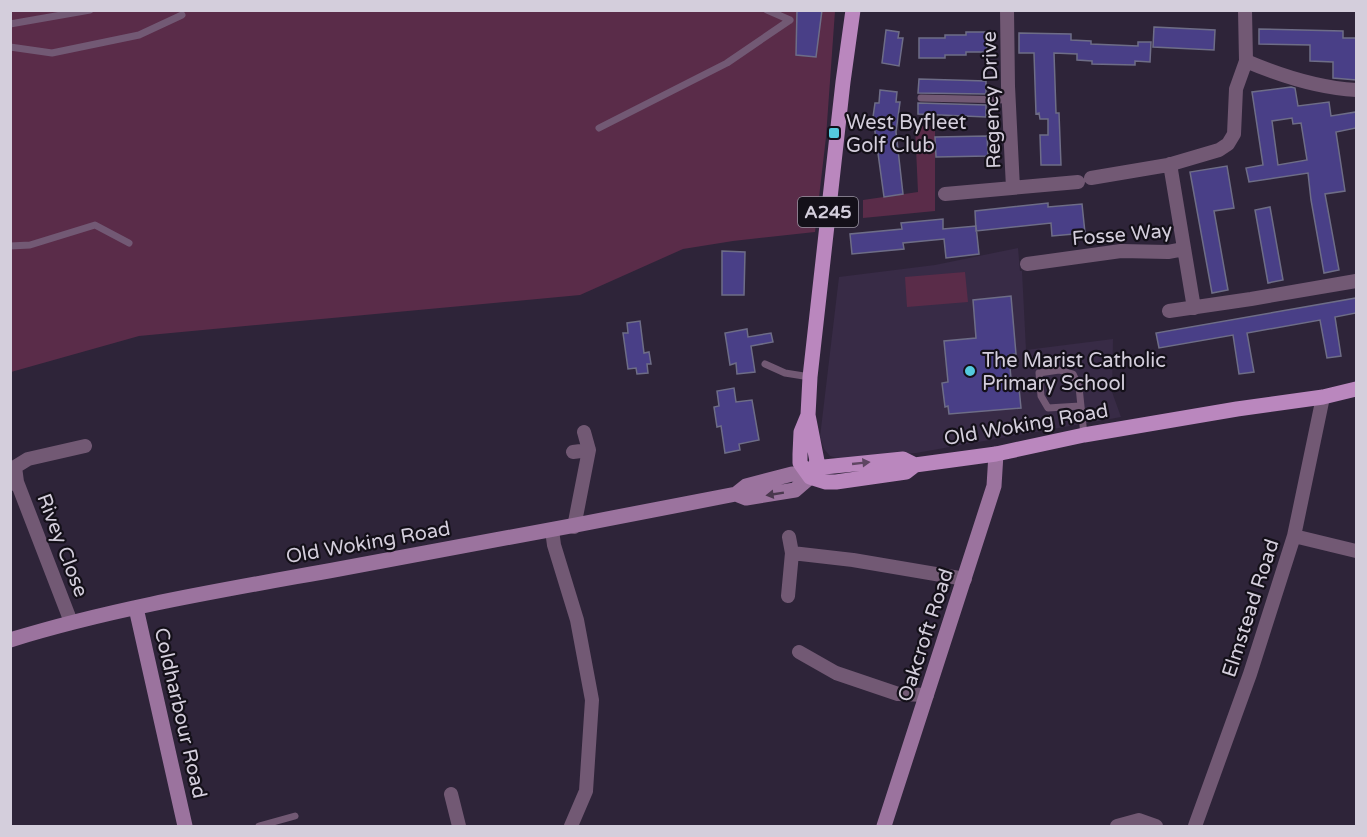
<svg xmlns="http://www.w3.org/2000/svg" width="1367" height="837" viewBox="0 0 1367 837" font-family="'Varela Round',sans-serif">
	<rect width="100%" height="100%" fill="#2e2439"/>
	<!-- built -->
	<path fill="#382b46" d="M 1018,248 L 1020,271 L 1022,271 L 1026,350 L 1113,339 L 1112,392 L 1121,417 L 916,453 L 840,459 L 830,456 L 824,449 L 820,437 L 839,277 L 935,265 Z"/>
	<!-- green -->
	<path fill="#5a2c49" d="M 11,11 L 835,11 L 826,137 L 815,232 L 733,241 L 683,249 L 580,295 L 139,336 L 11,372 Z
		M 915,126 L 935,126 L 935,211 L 863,218 L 863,200 L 918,192 Z
		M 965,272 L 968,302 L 907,307 L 905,277 Z"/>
	<!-- building -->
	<path fill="#493f87" stroke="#6e6d87" stroke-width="1.5" fill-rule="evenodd" d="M 797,10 L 822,10 L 816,57 L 796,55 Z
		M 1154,27 L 1215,30 L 1214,50 L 1153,47 Z
		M 1259,29 L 1343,31 L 1343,38 L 1356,38 L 1356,80 L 1333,78 L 1333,62 L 1310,61 L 1310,45 L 1259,44 Z
		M 886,30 L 899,32 L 898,38 L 903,38 L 899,66 L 882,63 Z
		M 966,32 L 987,32 L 987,52 L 966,52 L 966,55 L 945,55 L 945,58 L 919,58 L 919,38 L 945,38 L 945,35 L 966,35 Z
		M 1019,33 L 1071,34 L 1071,40 L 1091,41 L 1091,44 L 1138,46 L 1138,42 L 1151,42 L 1150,62 L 1135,61 L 1135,65 L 1092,64 L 1092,61 L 1077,60 L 1077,54 L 1054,53 L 1056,113 L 1059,113 L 1061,165 L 1041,165 L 1040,135 L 1048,135 L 1048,119 L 1040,119 L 1039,113 L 1036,114 L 1034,53 L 1019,53 Z
		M 919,79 L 986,81 L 986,94 L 918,93 Z
		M 1291,87 L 1295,88 L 1298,106 L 1329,102 L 1331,116 L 1356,112 L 1356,128 L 1336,132 L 1345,191 L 1325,194 L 1339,270 L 1324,273 L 1311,200 L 1308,173 L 1249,182 L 1246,168 L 1263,165 L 1252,92 ZM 1292,118 L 1293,124 L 1301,123 L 1307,160 L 1278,165 L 1272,121 Z
		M 880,90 L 897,92 L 896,102 L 900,102 L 896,132 L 903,194 L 884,197 L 873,117 L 875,103 L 879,103 Z
		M 918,103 L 986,105 L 986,117 L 918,114 Z
		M 987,136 L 988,156 L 936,157 L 935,137 Z
		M 1227,166 L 1234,208 L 1214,211 L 1228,290 L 1212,293 L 1190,172 Z
		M 1048,203 L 1048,207 L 1082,204 L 1085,233 L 1052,236 L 1051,223 L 976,231 L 975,211 Z
		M 1270,207 L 1283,280 L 1268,283 L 1255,210 Z
		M 943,219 L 943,229 L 976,226 L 979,254 L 946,258 L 944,239 L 903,243 L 904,249 L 852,254 L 850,234 L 902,229 L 901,223 Z
		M 722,251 L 745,252 L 744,295 L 722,295 Z
		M 1011,296 L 1016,354 L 1009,355 L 1011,379 L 1018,378 L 1021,408 L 949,414 L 948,406 L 945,407 L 942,383 L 948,382 L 944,341 L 976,338 L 973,300 Z
		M 1356,298 L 1356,313 L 1335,317 L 1341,356 L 1327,358 L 1320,320 L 1247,333 L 1254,372 L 1239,374 L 1233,335 L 1159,348 L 1156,333 Z
		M 640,321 L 644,353 L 649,352 L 651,364 L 647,364 L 648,373 L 637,374 L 636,368 L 628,369 L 623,333 L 628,333 L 627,323 Z
		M 747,329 L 748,337 L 771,333 L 773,342 L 751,346 L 755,372 L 737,374 L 736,363 L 730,365 L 725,333 Z
		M 734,388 L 736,402 L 752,400 L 759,440 L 739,444 L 740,450 L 725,453 L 721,426 L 717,427 L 714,407 L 719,406 L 717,391 Z"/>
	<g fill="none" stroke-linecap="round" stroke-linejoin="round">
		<!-- lane -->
		<path stroke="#725974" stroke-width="7" d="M 767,10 L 790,20
			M 10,24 L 90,10
			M 10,47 L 52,53 L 139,35 L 182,15
			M 921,98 L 1009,100
			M 599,128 L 727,63 L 790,20
			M 10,246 L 30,245 L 95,225 L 129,243
			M 765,364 L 785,373 L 810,377
			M 1080,406 L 1048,408 L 1041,396 L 1039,373 L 1059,370 L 1073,374 L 1079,387 L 1084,435
			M 259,826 L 295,816"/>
		<!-- street -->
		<path stroke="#725974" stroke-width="14" d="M 1007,10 L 1008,86 L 1013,188
			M 1246,61 C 1281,76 1319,88 1356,90
			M 1170,164 L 1194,308
			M 1091,178 L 1168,165 L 1219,150 L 1228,144 L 1234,134 L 1236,89 L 1246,61 L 1245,10
			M 945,194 L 1078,182
			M 1027,264 L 1121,251 L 1168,252 L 1184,249
			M 1169,311 L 1251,299 L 1356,281
			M 573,452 L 589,450
			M 17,482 L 15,467 L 28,459 L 85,446
			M 10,484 L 17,482 L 71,622
			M 574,527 L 589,450 L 584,432
			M 552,530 L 554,545 L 577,620 L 592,700 L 586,791 L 571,826
			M 1294,536 L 1356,551
			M 792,553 L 853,560 L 965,579
			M 788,596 L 792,553 L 789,537
			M 799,652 L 836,673 L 898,694 L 927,695
			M 451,794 L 459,826
			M 1117,826 L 1139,820 L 1156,826
			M 1195,826 L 1250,674 L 1294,536 L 1323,397"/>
		<!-- secondary -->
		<path stroke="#9b739e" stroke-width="15" d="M 736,494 L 746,498 L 795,490 L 810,477
			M 136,608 L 185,826
			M 10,640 C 117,607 229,589 339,569 C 471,545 604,520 736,494 L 746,486 L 792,474 L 810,477
			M 884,826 L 994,486 L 996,454"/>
		<!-- primary -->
		<path stroke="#ba87be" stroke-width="15" d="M 808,415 L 817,461 L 810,477
			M 810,477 L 826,482 L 836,482 L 906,472 L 915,465 L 996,454 L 1084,435 L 1237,409 L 1323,397 L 1356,389
			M 810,477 L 800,463 L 800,454 L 801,432 L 808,415 L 810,377 L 843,82 L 853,10
			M 810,477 L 824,467 L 903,459 L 915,465"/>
	</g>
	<!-- one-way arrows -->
	<defs><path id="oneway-solid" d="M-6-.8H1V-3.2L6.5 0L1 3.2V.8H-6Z" transform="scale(1.5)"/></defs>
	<use fill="#5f4663" href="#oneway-solid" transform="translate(861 463) rotate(-6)"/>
	<use fill="#4a384e" href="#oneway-solid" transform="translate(775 494) rotate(171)"/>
	<!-- markers -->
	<g fill="#54cade" stroke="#141019" stroke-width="2">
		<rect x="828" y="127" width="12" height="12" rx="3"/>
		<circle cx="970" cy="371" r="6"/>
	</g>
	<g text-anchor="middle" stroke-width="4.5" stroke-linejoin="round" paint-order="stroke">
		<!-- shield labels -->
		<rect fill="#141019" stroke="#9a95a2" stroke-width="1.5" x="798" y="197" width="60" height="30" rx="4.5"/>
		<g font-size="18" font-weight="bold" fill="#d4cedc">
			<text x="828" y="218">A245</text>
		</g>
		<!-- street labels -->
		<g font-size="20" fill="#d4cedc" stroke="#141019">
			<text transform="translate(991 100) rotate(-92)" y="7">Regency Drive</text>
			<text transform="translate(1122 234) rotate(-5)" y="7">Fosse Way</text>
			<text transform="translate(1026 424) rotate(-10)" y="7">Old Woking Road</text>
			<text transform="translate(368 542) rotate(-10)" y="7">Old Woking Road</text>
			<text transform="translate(63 545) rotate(69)" y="7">Rivey Close</text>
			<text transform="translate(1250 608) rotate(-72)" y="7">Elmstead Road</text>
			<text transform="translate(925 635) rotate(-72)" y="7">Oakcroft Road</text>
			<text transform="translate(181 713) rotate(77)" y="7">Coldharbour Road</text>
		</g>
		<!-- poi labels -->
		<g font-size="20" fill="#d4cedc" stroke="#141019" text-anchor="start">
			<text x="846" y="129">West Byfleet<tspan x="846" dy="23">Golf Club</tspan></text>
			<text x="982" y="367">The Marist Catholic<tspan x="982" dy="23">Primary School</tspan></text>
		</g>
	</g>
	<!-- border -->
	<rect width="1367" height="837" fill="none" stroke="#d4cedc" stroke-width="24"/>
</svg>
